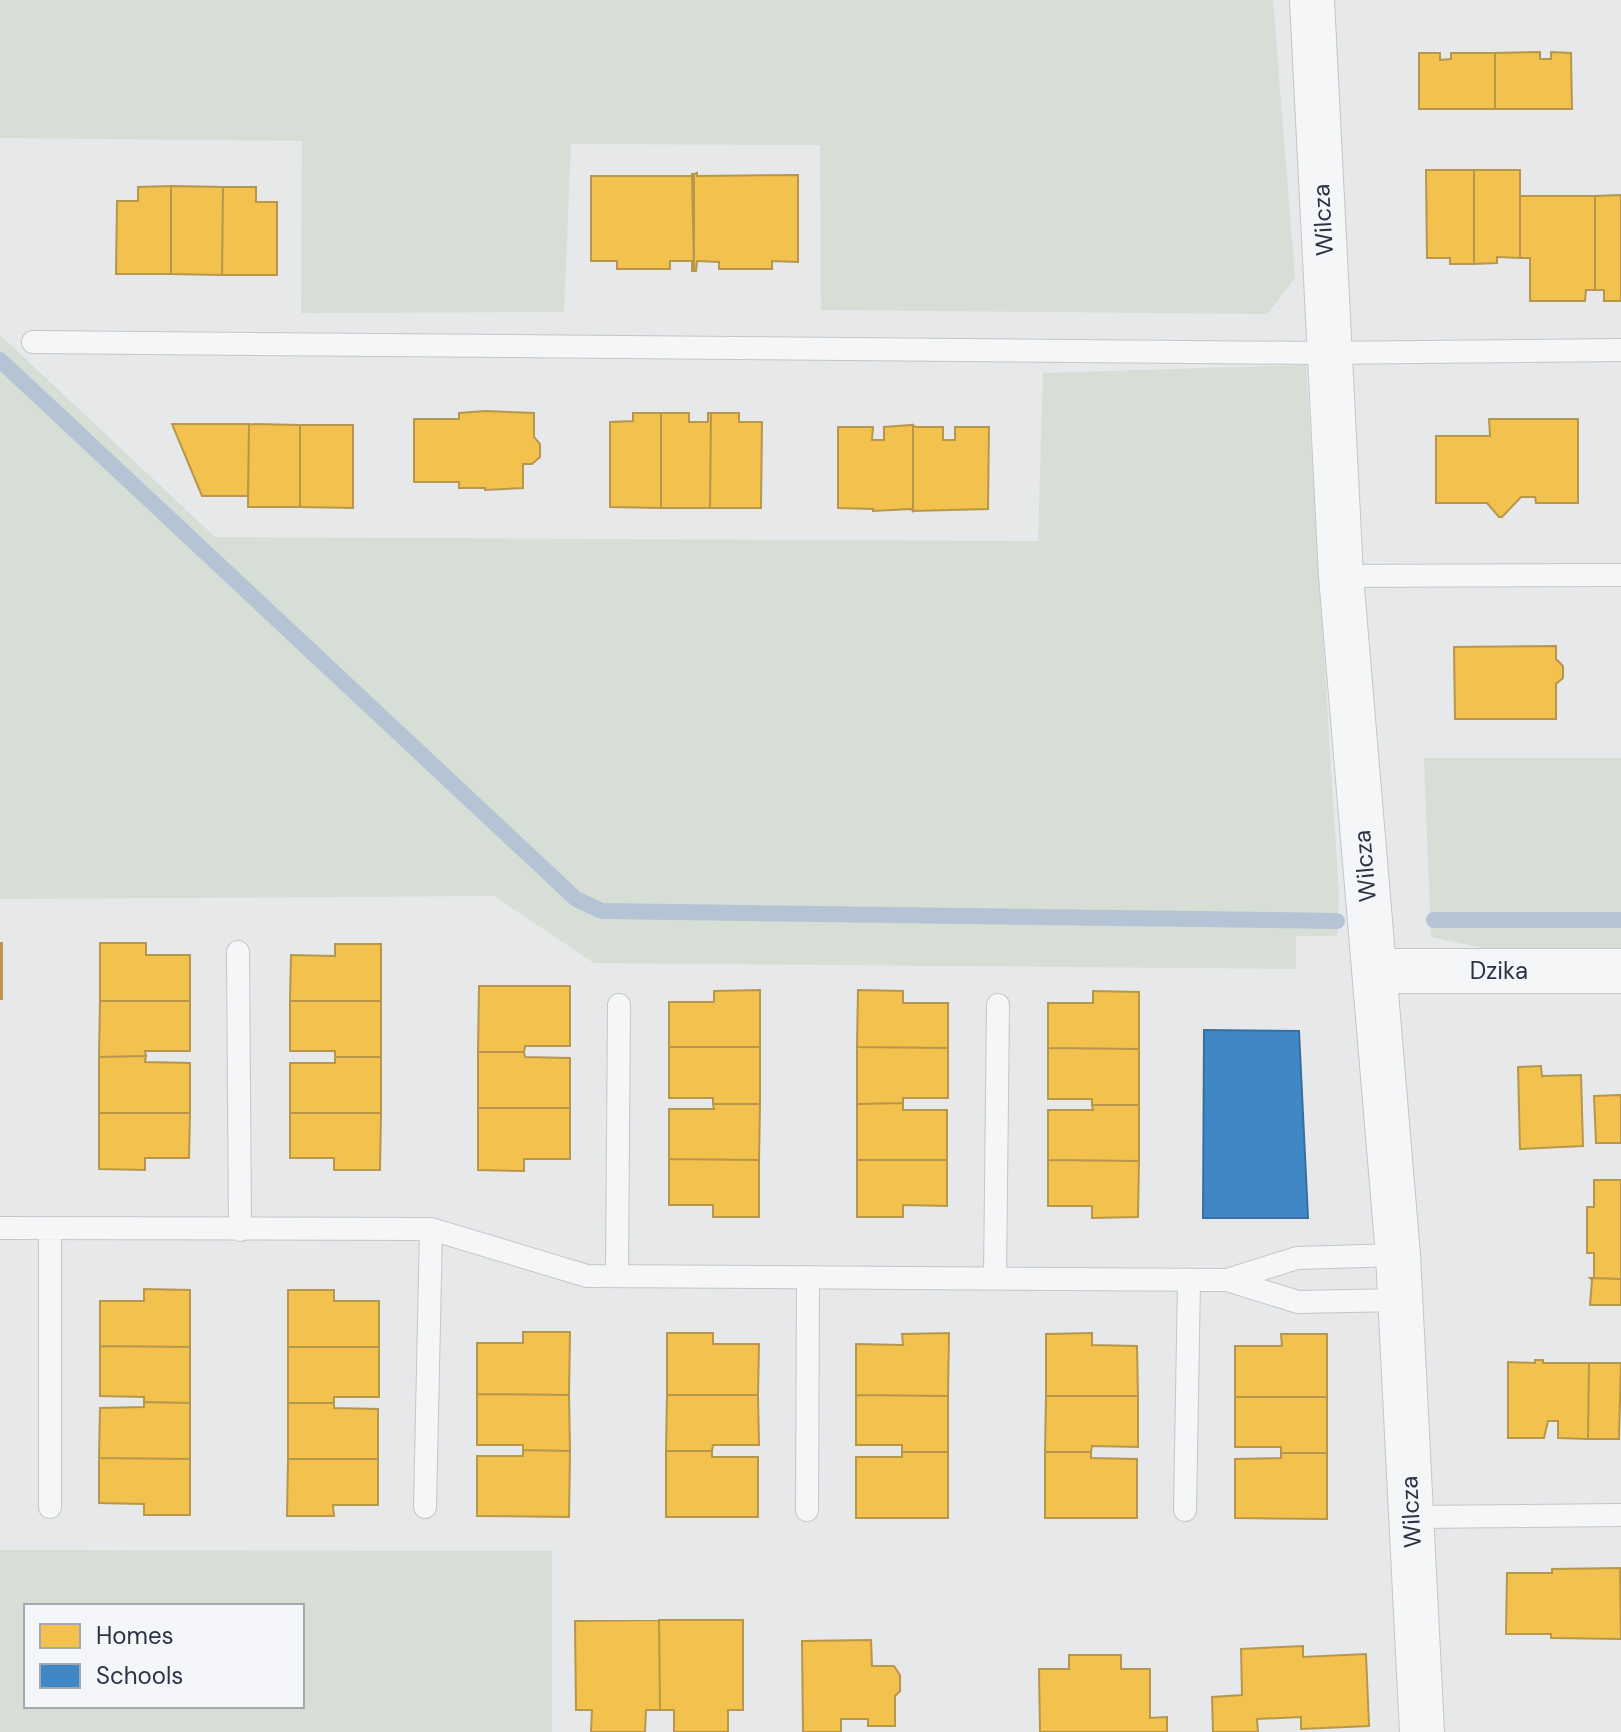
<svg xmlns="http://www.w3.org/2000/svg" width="1621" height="1732" viewBox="0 0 1621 1732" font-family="'DM Sans',sans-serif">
	<rect width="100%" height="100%" fill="#e6e8ea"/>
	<!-- green -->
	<path fill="#d6ded6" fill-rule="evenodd" d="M 0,0 L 1273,0 L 1295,278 L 1267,314 L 821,310 L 820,145 L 571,144 L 564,312 L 301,313 L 302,141 L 0,138 Z
		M 0,335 L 215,537 L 1038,541 L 1043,373 L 1306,365 L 1339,897 L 1337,936 L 1296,936 L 1296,969 L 594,963 L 494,896 L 0,899 Z
		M 1424,758 L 1621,758 L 1621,949 L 1493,950 L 1431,937 Z
		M 0,1550 L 552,1551 L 552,1732 L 0,1732 ZM 26,1606 L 302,1606 L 302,1706 L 26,1706 Z"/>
	<!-- homes -->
	<path fill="#f2c14e" stroke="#b6974b" stroke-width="2" d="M 1540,52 L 1540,59 L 1551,59 L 1551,52 L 1571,53 L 1572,109 L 1495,109 L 1495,53 Z
		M 1419,53 L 1440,53 L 1440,60 L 1451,59 L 1451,53 L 1495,53 L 1495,109 L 1419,109 Z
		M 1426,170 L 1474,170 L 1474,264 L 1450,264 L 1450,258 L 1427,258 Z
		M 1474,170 L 1520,170 L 1520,258 L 1497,257 L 1497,263 L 1474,264 Z
		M 692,173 L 694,271 L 692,271 L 692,261 L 670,261 L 670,269 L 617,269 L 617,261 L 591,261 L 591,176 L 692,176 Z
		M 697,173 L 697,176 L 798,175 L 798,262 L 772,261 L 772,269 L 719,269 L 719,262 L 697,261 L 696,271 L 694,271 L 694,174 Z
		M 171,186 L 223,187 L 222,275 L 171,274 Z
		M 171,186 L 171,274 L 116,274 L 117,201 L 138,201 L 138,187 Z
		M 223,187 L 256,187 L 256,202 L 277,202 L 277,275 L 222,275 Z
		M 1621,195 L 1621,301 L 1604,301 L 1604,290 L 1595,290 L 1595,196 Z
		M 1520,196 L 1595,196 L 1595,290 L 1586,290 L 1585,301 L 1530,301 L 1530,258 L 1520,258 Z
		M 485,411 L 534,413 L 534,437 L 540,444 L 540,457 L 532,464 L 523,464 L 523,488 L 485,490 L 485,488 L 459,488 L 459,482 L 414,482 L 414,419 L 459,419 L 459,413 Z
		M 633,413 L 661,413 L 661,508 L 610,507 L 610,422 L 633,421 Z
		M 661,413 L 689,413 L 689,422 L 708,422 L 708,413 L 711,413 L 710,508 L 661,508 Z
		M 711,413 L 739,413 L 739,422 L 762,422 L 761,508 L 710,508 Z
		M 1489,419 L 1578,419 L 1578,503 L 1536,503 L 1535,497 L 1521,497 L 1502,517 L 1499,517 L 1487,503 L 1436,503 L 1436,436 L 1490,436 Z
		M 172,424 L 249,424 L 248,496 L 202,496 Z
		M 249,424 L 300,425 L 300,507 L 248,507 Z
		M 300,425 L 353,425 L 353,508 L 300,507 Z
		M 911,425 L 913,425 L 913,511 L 911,509 L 873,511 L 873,509 L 838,508 L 838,427 L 873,427 L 872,440 L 884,440 L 884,427 Z
		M 913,425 L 916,427 L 943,427 L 943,440 L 955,440 L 955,427 L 989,427 L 988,509 L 913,511 Z
		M 1556,646 L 1556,659 L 1563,666 L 1563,678 L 1556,684 L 1556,719 L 1455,719 L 1454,647 Z
		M 0,943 L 2,943 L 2,999 L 0,999 Z
		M 100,943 L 146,943 L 146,955 L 190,955 L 190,1001 L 100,1001 Z
		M 335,944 L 381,944 L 381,1001 L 290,1001 L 291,955 L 335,956 Z
		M 479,986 L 570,986 L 570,1046 L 525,1046 L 524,1052 L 478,1052 Z
		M 760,990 L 760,1047 L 669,1047 L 669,1002 L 714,1002 L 714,991 Z
		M 858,990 L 903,991 L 903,1003 L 948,1003 L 948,1048 L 857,1047 Z
		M 1093,991 L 1139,992 L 1139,1049 L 1048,1048 L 1048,1003 L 1093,1003 Z
		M 100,1001 L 190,1001 L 190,1051 L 145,1051 L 146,1056 L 99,1057 Z
		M 290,1001 L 381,1001 L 381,1057 L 335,1057 L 335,1051 L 290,1051 Z
		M 669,1047 L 760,1047 L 760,1104 L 713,1104 L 713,1098 L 669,1098 Z
		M 857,1047 L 948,1048 L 948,1098 L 903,1098 L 903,1103 L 857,1104 Z
		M 1048,1048 L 1139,1049 L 1139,1105 L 1092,1105 L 1092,1099 L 1048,1099 Z
		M 478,1052 L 524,1052 L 525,1057 L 570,1058 L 570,1108 L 478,1108 Z
		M 146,1056 L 145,1062 L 190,1063 L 190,1113 L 99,1113 L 99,1057 Z
		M 335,1057 L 381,1057 L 381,1113 L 290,1113 L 290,1063 L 335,1063 Z
		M 1541,1066 L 1542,1076 L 1581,1075 L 1583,1146 L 1520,1149 L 1518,1067 Z
		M 1621,1095 L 1621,1143 L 1596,1143 L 1594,1096 Z
		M 903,1103 L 903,1110 L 947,1110 L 947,1160 L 857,1160 L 857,1104 Z
		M 713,1104 L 760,1104 L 759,1160 L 669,1159 L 669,1109 L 714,1109 Z
		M 1092,1105 L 1139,1105 L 1139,1161 L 1048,1160 L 1048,1110 L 1093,1110 Z
		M 478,1108 L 570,1108 L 570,1159 L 524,1159 L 524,1171 L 478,1170 Z
		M 99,1113 L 190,1113 L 189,1158 L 145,1158 L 145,1170 L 99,1169 Z
		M 290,1113 L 381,1113 L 380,1170 L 334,1170 L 334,1158 L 290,1158 Z
		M 669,1159 L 759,1160 L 759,1217 L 713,1217 L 713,1205 L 669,1205 Z
		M 857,1160 L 947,1160 L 947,1206 L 903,1205 L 903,1217 L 857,1217 Z
		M 1048,1160 L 1139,1161 L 1138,1217 L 1092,1218 L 1092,1206 L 1048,1206 Z
		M 1594,1180 L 1621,1180 L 1621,1279 L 1594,1278 L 1594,1253 L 1587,1253 L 1587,1207 L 1594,1207 Z
		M 1590,1278 L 1621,1279 L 1621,1305 L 1590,1305 L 1592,1280 Z
		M 144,1289 L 190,1290 L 190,1347 L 100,1346 L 100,1301 L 144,1301 Z
		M 288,1290 L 334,1290 L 334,1301 L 379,1301 L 379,1347 L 288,1347 Z
		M 523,1332 L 570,1332 L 569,1395 L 477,1394 L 477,1343 L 523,1343 Z
		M 667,1333 L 713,1333 L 713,1344 L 759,1344 L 758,1395 L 667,1395 Z
		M 949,1333 L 948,1396 L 856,1395 L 856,1344 L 903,1345 L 902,1334 Z
		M 1092,1333 L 1092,1345 L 1137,1346 L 1138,1396 L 1046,1396 L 1046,1334 Z
		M 1281,1334 L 1327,1334 L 1327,1397 L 1235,1397 L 1235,1346 L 1282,1346 Z
		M 100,1346 L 190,1347 L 190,1403 L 144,1402 L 144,1397 L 100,1396 Z
		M 288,1347 L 379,1347 L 379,1397 L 334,1397 L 334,1403 L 288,1403 Z
		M 1535,1360 L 1543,1360 L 1543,1363 L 1589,1363 L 1588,1439 L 1558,1438 L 1558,1421 L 1548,1421 L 1544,1438 L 1508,1438 L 1508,1362 L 1535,1363 Z
		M 1589,1363 L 1621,1363 L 1619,1439 L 1588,1439 Z
		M 477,1394 L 569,1395 L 570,1451 L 523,1450 L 523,1445 L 477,1445 Z
		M 667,1395 L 758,1395 L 759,1445 L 713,1445 L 712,1451 L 666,1451 Z
		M 856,1395 L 948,1396 L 948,1452 L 902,1452 L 902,1445 L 856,1445 Z
		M 1046,1396 L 1138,1396 L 1138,1447 L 1092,1446 L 1091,1452 L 1045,1452 Z
		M 1235,1397 L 1327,1397 L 1327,1453 L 1281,1453 L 1281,1447 L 1235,1447 Z
		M 144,1402 L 190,1403 L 190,1459 L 99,1458 L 100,1408 L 144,1407 Z
		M 288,1403 L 334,1403 L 334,1408 L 378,1409 L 378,1459 L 288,1459 Z
		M 523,1450 L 570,1451 L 569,1517 L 477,1516 L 477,1456 L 523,1456 Z
		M 666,1451 L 712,1451 L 712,1457 L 758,1457 L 758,1517 L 666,1517 Z
		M 902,1452 L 948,1452 L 948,1518 L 856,1518 L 856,1457 L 902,1457 Z
		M 1045,1452 L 1091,1452 L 1091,1458 L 1137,1459 L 1137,1518 L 1045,1518 Z
		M 1281,1453 L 1327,1453 L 1327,1519 L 1235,1518 L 1235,1459 L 1281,1458 Z
		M 99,1458 L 190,1459 L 190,1515 L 144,1515 L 144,1504 L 99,1503 Z
		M 288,1459 L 378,1459 L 378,1505 L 333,1505 L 334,1516 L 287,1516 Z
		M 1620,1568 L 1621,1639 L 1551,1638 L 1551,1634 L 1506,1634 L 1507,1573 L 1552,1573 L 1552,1569 Z
		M 659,1620 L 743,1620 L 743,1710 L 728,1710 L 728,1732 L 674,1732 L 674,1710 L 660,1710 Z
		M 659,1620 L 660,1710 L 646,1710 L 645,1732 L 591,1732 L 592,1710 L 576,1710 L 575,1621 Z
		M 871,1640 L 872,1666 L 894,1666 L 900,1675 L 900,1691 L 895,1696 L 895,1726 L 868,1726 L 868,1719 L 841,1719 L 841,1732 L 803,1732 L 802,1641 Z
		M 1303,1646 L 1303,1657 L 1366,1654 L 1369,1726 L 1301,1729 L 1301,1717 L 1257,1719 L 1258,1732 L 1213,1732 L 1212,1697 L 1242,1695 L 1241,1649 Z
		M 1069,1655 L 1121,1655 L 1121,1669 L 1150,1669 L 1150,1718 L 1167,1717 L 1167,1732 L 1040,1732 L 1039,1669 L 1069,1669 Z"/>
	<!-- schools -->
	<path fill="#3f88c5" stroke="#396f9f" stroke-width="2" d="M 1204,1030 L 1299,1031 L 1308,1218 L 1203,1218 Z"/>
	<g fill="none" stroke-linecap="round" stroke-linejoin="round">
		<!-- stream -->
		<path stroke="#b4c4d5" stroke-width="16" d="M 0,360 L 576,899 L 602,911 L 1337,921
			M 1434,920 L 1621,920"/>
		<!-- service casing -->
		<g stroke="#c4c6c8" stroke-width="24">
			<path id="service" d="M 33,342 L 1314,353 L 1621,350
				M 1341,576 L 1621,575
				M 238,952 L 240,1230
				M 0,1228 L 431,1229 L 587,1276 L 1227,1280 L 1298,1302 L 1400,1300
				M 50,1229 L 50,1507
				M 617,1275 L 619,1005
				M 995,1278 L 998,1005
				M 1227,1280 L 1297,1258 L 1398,1255
				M 425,1507 L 431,1229
				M 807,1510 L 808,1277
				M 1185,1510 L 1189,1280
				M 1411,1517 L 1621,1515"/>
		</g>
		<!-- minor casing -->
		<g stroke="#c4c6c8" stroke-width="46">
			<path id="minor" d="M 1312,0 L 1341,576 L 1398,1255 L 1422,1732
				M 1376,971 L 1621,971"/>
		</g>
		<!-- service -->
		<use href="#service" stroke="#f5f6f7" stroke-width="22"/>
		<!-- minor -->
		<use href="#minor" stroke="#f5f6f7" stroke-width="44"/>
	</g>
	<g text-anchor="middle" stroke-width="8" stroke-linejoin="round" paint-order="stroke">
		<!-- street labels -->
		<g font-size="24" fill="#2b3445" stroke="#f4f6f9">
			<text transform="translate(1323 220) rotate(-93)" y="8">Wilcza</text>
			<text transform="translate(1365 866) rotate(-95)" y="8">Wilcza</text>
			<text x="1499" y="979">Dzika</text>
			<text transform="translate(1411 1512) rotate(-93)" y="8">Wilcza</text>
		</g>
	</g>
	<!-- legend -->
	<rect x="24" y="1604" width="280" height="104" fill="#f4f6f9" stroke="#a4a8b1" stroke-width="2"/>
	<rect x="40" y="1624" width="40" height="24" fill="#f2c14e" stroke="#a4a8b1" stroke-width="2"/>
	<text x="96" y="1644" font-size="24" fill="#2b3445">Homes</text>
	<rect x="40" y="1664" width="40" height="24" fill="#3f88c5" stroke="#a4a8b1" stroke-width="2"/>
	<text x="96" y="1684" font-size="24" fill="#2b3445">Schools</text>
</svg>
